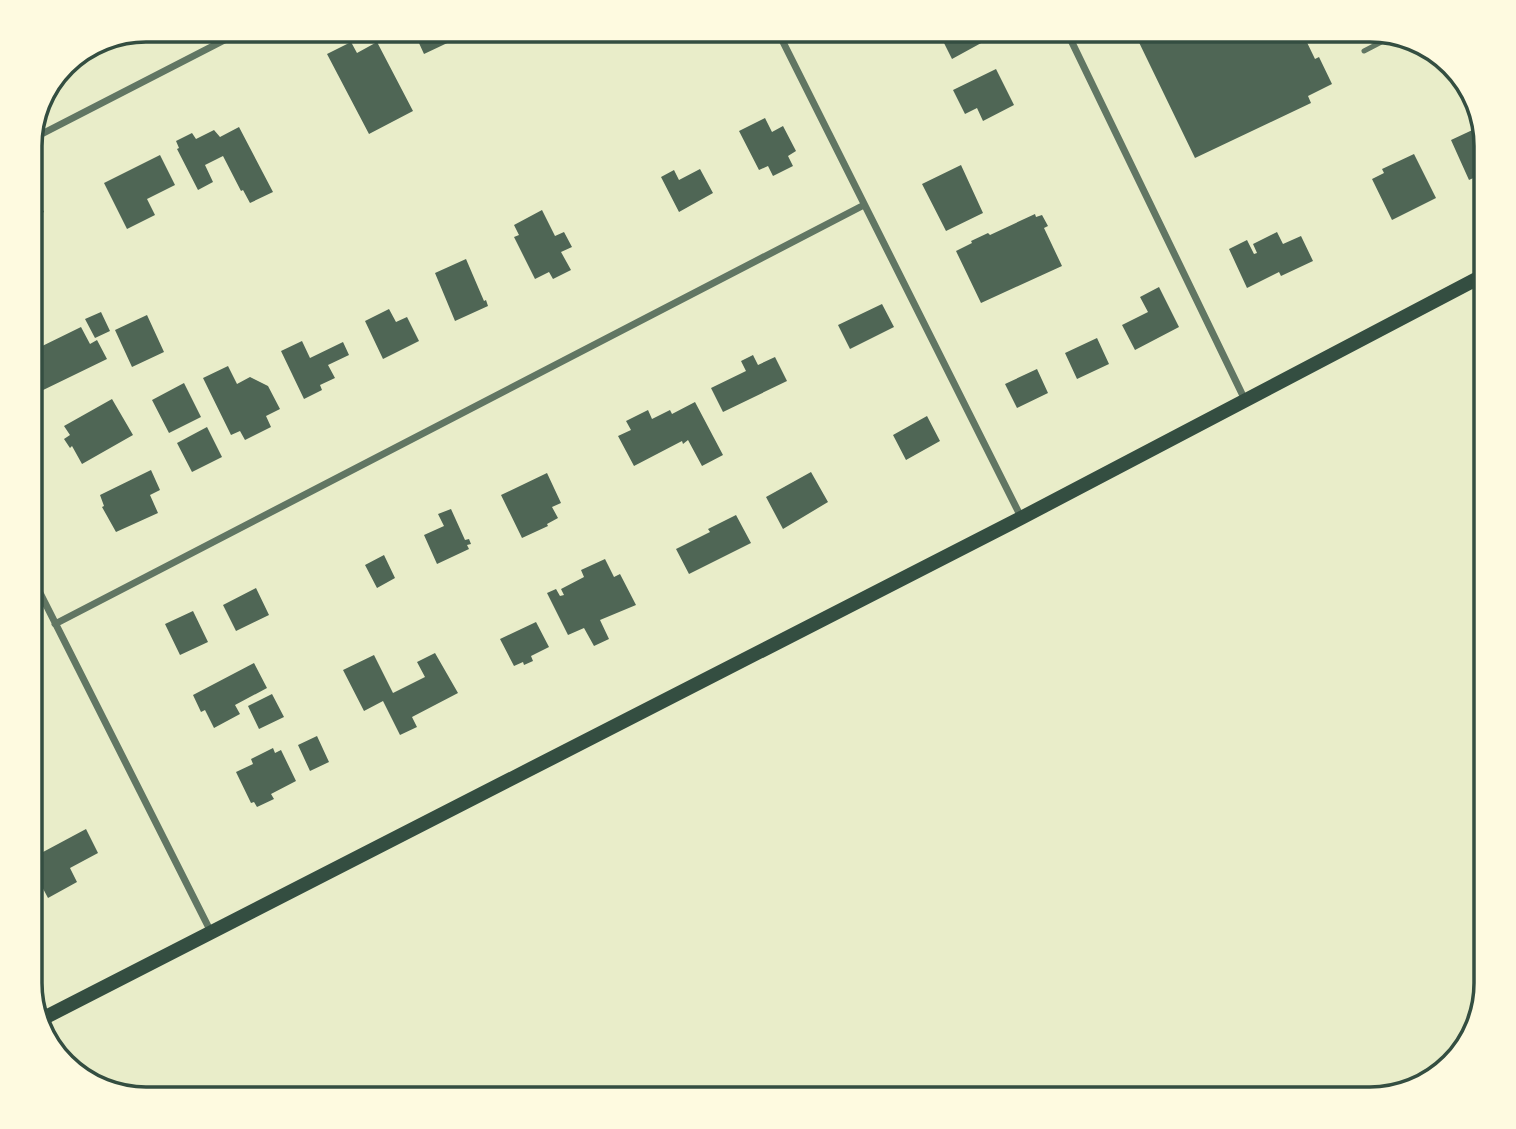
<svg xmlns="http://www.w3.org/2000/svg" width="1516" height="1129" viewBox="0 0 1516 1129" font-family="Inter,sans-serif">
	<rect width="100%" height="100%" fill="#e9edc9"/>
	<!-- building -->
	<path fill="#4f6655" d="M 413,30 L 457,30 L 460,37 L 424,54 Z
		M 924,30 L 977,30 L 983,42 L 952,59 L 939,33 L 928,38 Z
		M 1133,30 L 1301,30 L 1315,59 L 1319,57 L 1332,84 L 1308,96 L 1311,103 L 1195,158 Z
		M 351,42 L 357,53 L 377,42 L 413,111 L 369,134 L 327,54 Z
		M 996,69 L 1014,105 L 983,121 L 977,108 L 965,114 L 953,90 Z
		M 765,118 L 772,132 L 783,126 L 796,151 L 788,156 L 793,166 L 773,176 L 768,166 L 759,170 L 739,131 Z
		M 1481,126 L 1486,146 L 1486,172 L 1469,180 L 1451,140 Z
		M 239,127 L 273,192 L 250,203 L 243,190 L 241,191 L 223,156 L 205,165 L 213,182 L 198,190 L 177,149 L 179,148 L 176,141 L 192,133 L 196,139 L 214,130 L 220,137 Z
		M 1414,154 L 1436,198 L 1392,220 L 1372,179 L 1384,173 L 1382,169 Z
		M 160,155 L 175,185 L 147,199 L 155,215 L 127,229 L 104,183 Z
		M 961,165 L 983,213 L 946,231 L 922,184 Z
		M 700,169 L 713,193 L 679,212 L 661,177 L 674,170 L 679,180 Z
		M 30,185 L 44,212 L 30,219 Z
		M 542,210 L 555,236 L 564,232 L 572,247 L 561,252 L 571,270 L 553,279 L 549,272 L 535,279 L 514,237 L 519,235 L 514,225 Z
		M 1035,214 L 1036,217 L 1042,215 L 1048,226 L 1044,228 L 1062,266 L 981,303 L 956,251 L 972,243 L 971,241 L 988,233 L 990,235 Z
		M 1277,232 L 1283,244 L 1301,236 L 1313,261 L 1281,276 L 1279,272 L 1247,288 L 1229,249 L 1247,240 L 1254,254 L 1257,253 L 1253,244 Z
		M 466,259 L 484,301 L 486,300 L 488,306 L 455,321 L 435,273 Z
		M 1159,287 L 1179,327 L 1135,350 L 1122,325 L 1148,312 L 1140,297 Z
		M 882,304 L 894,327 L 850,349 L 838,325 Z
		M 389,309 L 396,322 L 407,317 L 419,341 L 383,359 L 365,321 Z
		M 101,312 L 110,331 L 95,338 L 85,319 Z
		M 147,315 L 164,352 L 132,367 L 115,330 Z
		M 81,327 L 90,344 L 97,340 L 107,359 L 37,393 L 30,379 L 30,376 L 37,373 L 30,359 L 30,352 Z
		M 1097,338 L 1109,364 L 1077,379 L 1065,353 Z
		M 302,341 L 310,358 L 343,342 L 349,355 L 328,365 L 335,378 L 320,385 L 322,390 L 304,399 L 281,351 Z
		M 753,355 L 758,365 L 775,357 L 787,381 L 723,412 L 711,388 L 746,371 L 741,361 Z
		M 228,366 L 237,384 L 250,377 L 268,386 L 280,409 L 266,416 L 271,427 L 245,440 L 240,431 L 231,435 L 203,378 Z
		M 1037,369 L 1048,393 L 1017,408 L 1005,384 Z
		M 184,383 L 201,417 L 169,433 L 152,400 Z
		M 112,399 L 133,435 L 82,464 L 72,446 L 70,448 L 64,439 L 70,435 L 64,426 Z
		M 695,402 L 723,455 L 702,466 L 688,440 L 683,444 L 682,441 L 634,466 L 618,436 L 631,430 L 626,421 L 648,410 L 652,419 L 670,410 L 672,414 Z
		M 927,416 L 940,441 L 906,460 L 893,435 Z
		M 207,427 L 222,457 L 192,472 L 177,443 Z
		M 151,470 L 160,490 L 150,495 L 158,513 L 116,532 L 102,507 L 104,506 L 100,495 Z
		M 811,472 L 828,502 L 783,529 L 766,497 Z
		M 547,473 L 561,503 L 552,507 L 558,518 L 547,524 L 548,526 L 522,538 L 501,495 Z
		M 451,509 L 465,540 L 469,539 L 471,544 L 467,545 L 469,549 L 437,564 L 424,535 L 444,526 L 438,514 Z
		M 736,515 L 751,543 L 689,574 L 676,549 L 710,532 L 708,529 Z
		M 384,555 L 395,578 L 377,588 L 365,565 Z
		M 605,559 L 614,577 L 620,574 L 636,605 L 600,620 L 609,639 L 594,646 L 584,628 L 568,635 L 547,593 L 556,589 L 560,596 L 564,595 L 561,589 L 584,577 L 581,570 Z
		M 256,588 L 269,615 L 236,631 L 223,605 Z
		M 193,611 L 208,642 L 180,655 L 165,624 Z
		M 536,622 L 549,647 L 531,656 L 533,661 L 524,665 L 523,662 L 514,666 L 500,639 Z
		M 435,653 L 458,693 L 412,717 L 417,727 L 400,735 L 383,701 L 364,711 L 343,670 L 374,655 L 393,693 L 425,677 L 417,662 Z
		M 254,663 L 267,688 L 235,705 L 240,714 L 214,728 L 205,710 L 201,712 L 193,695 Z
		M 272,694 L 284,717 L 259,729 L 248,706 Z
		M 317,736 L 329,762 L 310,771 L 298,745 Z
		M 273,748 L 275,753 L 281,750 L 296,781 L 271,794 L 274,799 L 257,807 L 254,802 L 251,803 L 236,772 L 253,764 L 251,759 Z
		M 86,829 L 98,853 L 70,868 L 77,882 L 48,898 L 30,864 L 30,859 Z"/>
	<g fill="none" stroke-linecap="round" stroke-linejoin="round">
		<!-- service -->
		<path stroke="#617663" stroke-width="5" d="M 1364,51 L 1391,37"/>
		<!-- minor -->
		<path stroke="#617663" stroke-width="7" d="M 777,30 L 1021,517
			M 1066,30 L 1245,400
			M 30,140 L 244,30
			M 30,573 L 211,932
			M 55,624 L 864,205"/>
		<!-- secondary -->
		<path stroke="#344e41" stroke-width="14" d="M 38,1021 L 1021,518 L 1486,274"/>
	</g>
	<!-- crop -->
	<path d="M0 0H1516V1129H0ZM146 42H1370A104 104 0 0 1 1474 146V983A104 104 0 0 1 1370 1087H146A104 104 0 0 1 42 983V146A104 104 0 0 1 146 42Z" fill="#fefae0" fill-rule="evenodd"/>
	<path fill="none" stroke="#344e41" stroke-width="3.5" d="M146 42H1370A104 104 0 0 1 1474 146V983A104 104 0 0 1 1370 1087H146A104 104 0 0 1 42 983V146A104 104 0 0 1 146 42Z"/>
</svg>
